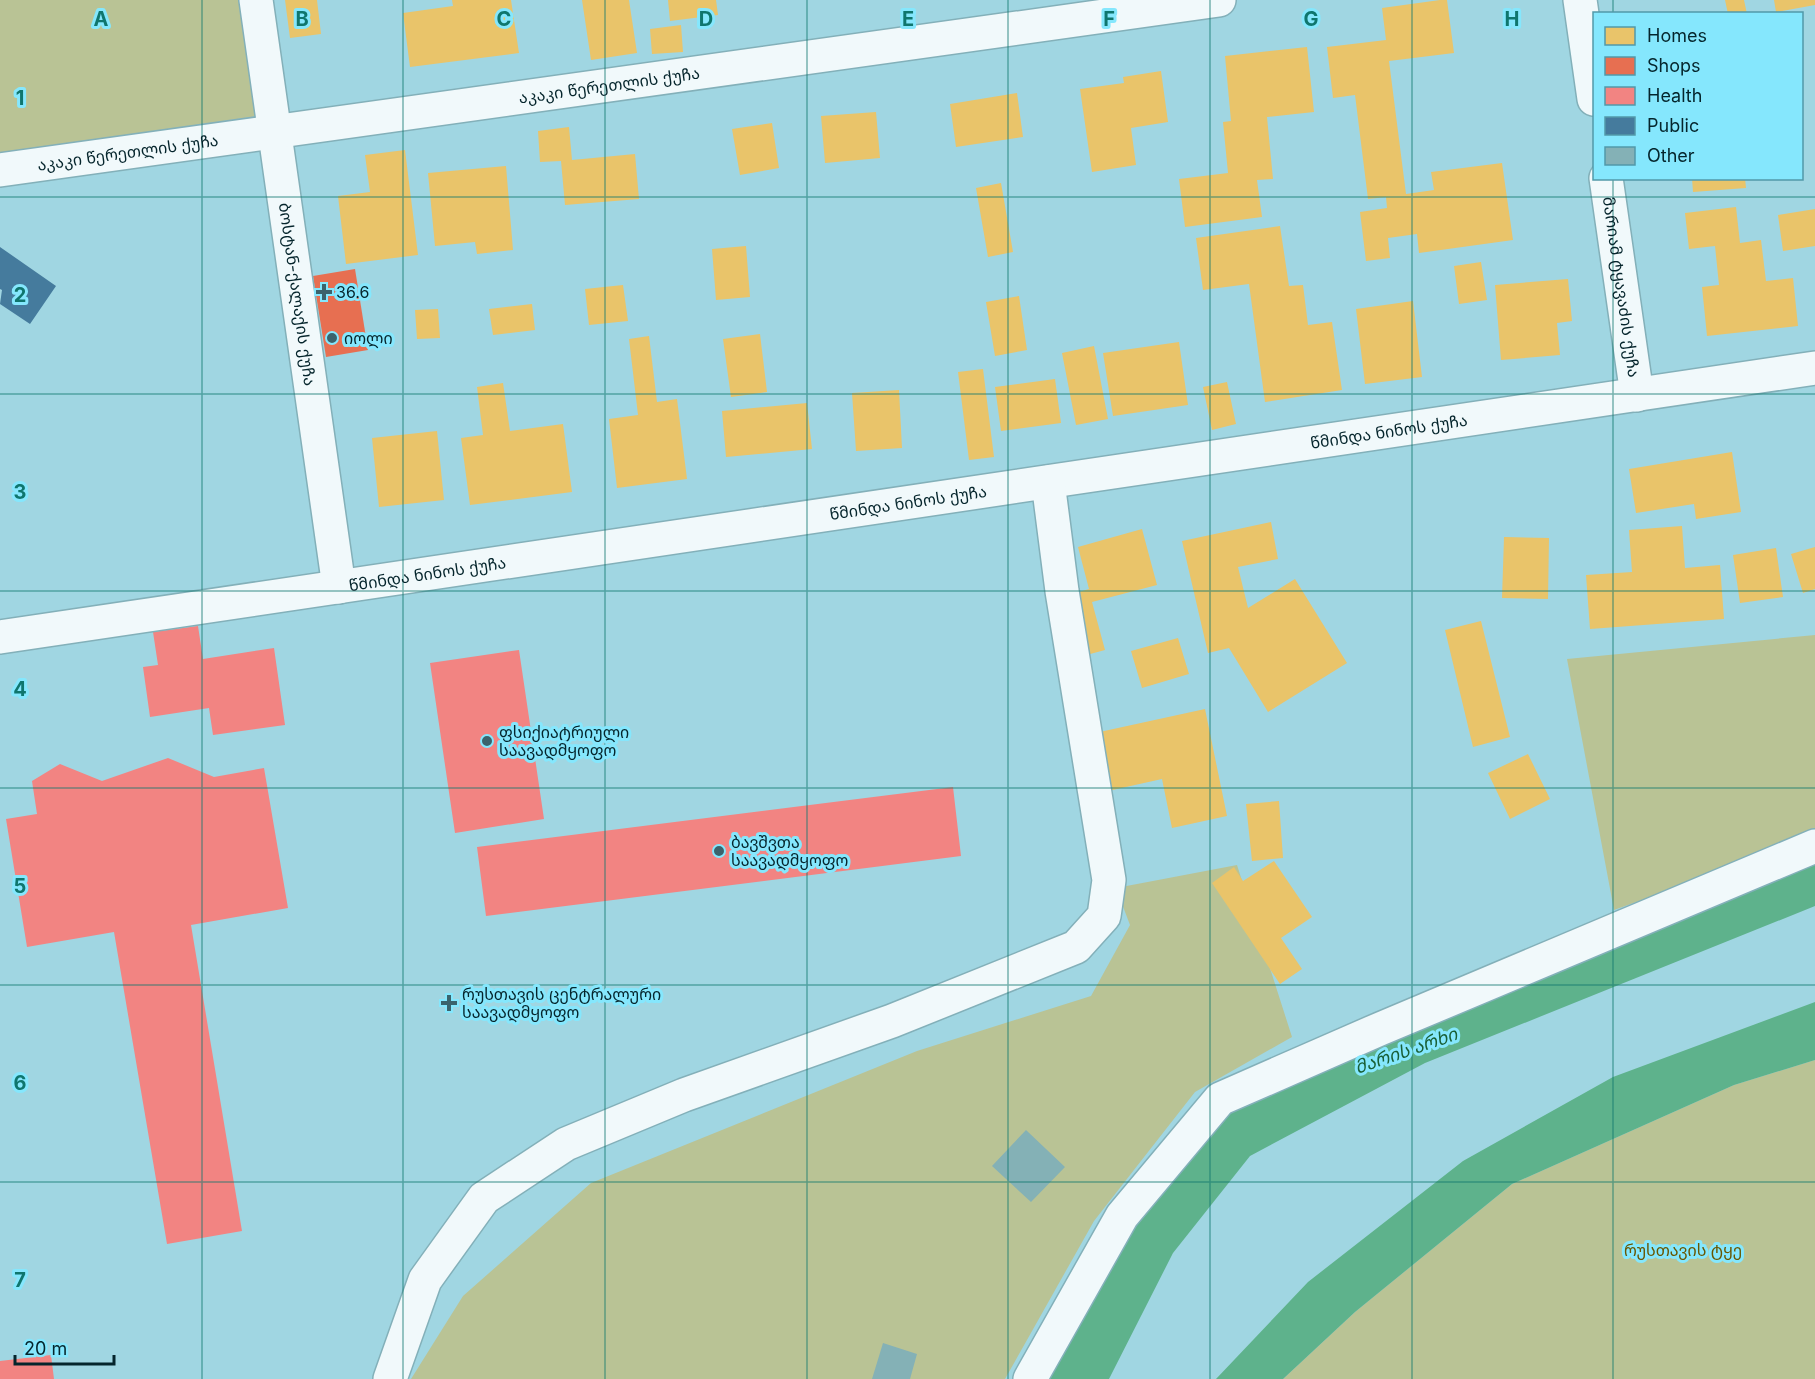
<svg xmlns="http://www.w3.org/2000/svg" width="1815" height="1379" viewBox="0 0 1815 1379" font-family="Inter,'Noto Sans Georgian',sans-serif">
	<rect width="100%" height="100%" fill="#a0d6e2"/>
	<!-- green -->
	<path fill="#b9c395" d="M 0,0 L 243,0 L 258,116 L 0,153 Z
		M 1815,635 L 1815,838 L 1614,910 L 1567,659 Z
		M 1237,865 L 1292,1037 L 1195,1092 L 1094,1221 L 1005,1379 L 411,1379 L 463,1296 L 591,1183 L 917,1051 L 1091,996 L 1130,925 L 1116,888 Z
		M 1815,1060 L 1815,1379 L 1283,1379 L 1355,1312 L 1512,1184 L 1734,1085 Z"/>
	<!-- water -->
	<path fill="#5eb28c" d="M 1815,861 L 1815,906 L 1425,1063 L 1250,1156 L 1173,1253 L 1109,1379 L 1046,1379 L 1130,1234 L 1227,1114 L 1412,1024 Z
		M 1815,1002 L 1815,1060 L 1734,1085 L 1512,1184 L 1355,1312 L 1283,1379 L 1216,1379 L 1308,1282 L 1463,1161 L 1613,1077 Z"/>
	<!-- homes -->
	<path fill="#e9c46a" d="M 285,0 L 317,0 L 321,34 L 290,38 Z
		M 452,0 L 511,0 L 519,53 L 410,67 L 403,13 L 453,6 Z
		M 582,0 L 629,0 L 637,53 L 591,60 Z
		M 668,0 L 716,0 L 718,15 L 670,21 Z
		M 1440,0 L 1447,0 L 1454,53 L 1389,61 L 1406,194 L 1434,190 L 1431,172 L 1502,163 L 1513,240 L 1419,253 L 1417,234 L 1388,238 L 1390,258 L 1366,261 L 1360,212 L 1387,208 L 1386,197 L 1368,199 L 1355,95 L 1333,98 L 1327,47 L 1386,40 L 1382,8 Z
		M 1725,0 L 1744,0 L 1747,14 L 1728,14 Z
		M 1774,0 L 1815,0 L 1815,5 L 1776,12 Z
		M 681,25 L 683,52 L 652,54 L 650,29 Z
		M 1307,47 L 1314,112 L 1267,117 L 1273,179 L 1257,180 L 1262,217 L 1185,227 L 1179,179 L 1228,173 L 1223,122 L 1231,121 L 1225,56 Z
		M 1161,71 L 1168,122 L 1131,128 L 1136,165 L 1092,172 L 1080,89 L 1124,83 L 1123,77 Z
		M 1017,93 L 1023,137 L 956,147 L 950,104 Z
		M 876,112 L 880,158 L 825,163 L 821,116 Z
		M 772,123 L 779,168 L 740,175 L 732,129 Z
		M 569,127 L 572,160 L 635,154 L 639,199 L 565,205 L 561,161 L 540,162 L 538,131 Z
		M 405,150 L 418,255 L 346,264 L 338,196 L 370,192 L 365,155 Z
		M 506,166 L 513,250 L 477,254 L 475,242 L 435,246 L 428,173 Z
		M 1692,178 L 1745,178 L 1746,188 L 1693,192 Z
		M 1001,183 L 1013,252 L 988,257 L 976,188 Z
		M 1736,207 L 1740,243 L 1761,240 L 1766,281 L 1793,278 L 1798,326 L 1707,336 L 1702,287 L 1719,285 L 1715,246 L 1689,249 L 1685,213 Z
		M 1815,209 L 1815,246 L 1783,251 L 1778,215 Z
		M 1280,226 L 1289,286 L 1303,285 L 1308,325 L 1332,322 L 1342,390 L 1265,402 L 1249,284 L 1203,290 L 1196,238 Z
		M 746,246 L 750,297 L 716,300 L 712,249 Z
		M 1481,262 L 1487,300 L 1459,304 L 1454,266 Z
		M 1568,279 L 1572,321 L 1557,323 L 1560,355 L 1501,360 L 1495,285 Z
		M 623,285 L 628,321 L 589,325 L 585,289 Z
		M 1019,296 L 1027,350 L 995,356 L 986,302 Z
		M 1413,301 L 1422,377 L 1365,384 L 1356,309 Z
		M 532,304 L 535,330 L 493,335 L 489,309 Z
		M 438,309 L 440,338 L 417,339 L 415,310 Z
		M 760,334 L 767,392 L 731,397 L 723,339 Z
		M 649,336 L 657,402 L 677,399 L 687,479 L 617,488 L 609,419 L 638,415 L 629,339 Z
		M 1179,342 L 1188,405 L 1113,416 L 1103,353 Z
		M 1094,346 L 1108,419 L 1076,425 L 1062,353 Z
		M 983,369 L 994,457 L 969,460 L 958,372 Z
		M 1055,379 L 1061,423 L 1001,431 L 995,387 Z
		M 1227,382 L 1236,424 L 1212,430 L 1203,387 Z
		M 503,383 L 510,431 L 563,424 L 572,492 L 470,505 L 461,438 L 483,435 L 477,387 Z
		M 899,390 L 902,448 L 856,451 L 852,393 Z
		M 807,403 L 812,449 L 726,457 L 722,411 Z
		M 437,431 L 444,500 L 379,507 L 372,438 Z
		M 1732,452 L 1741,512 L 1696,519 L 1694,504 L 1636,513 L 1629,469 Z
		M 1271,522 L 1278,559 L 1238,567 L 1248,608 L 1295,579 L 1347,663 L 1268,712 L 1229,648 L 1208,653 L 1182,541 Z
		M 1682,526 L 1685,568 L 1720,565 L 1724,619 L 1590,629 L 1586,575 L 1632,572 L 1629,530 Z
		M 1142,529 L 1157,585 L 1092,602 L 1105,650 L 1079,657 L 1068,595 L 1089,589 L 1078,547 Z
		M 1504,537 L 1549,538 L 1548,599 L 1502,598 Z
		M 1815,547 L 1815,589 L 1803,593 L 1791,554 Z
		M 1776,548 L 1783,597 L 1740,603 L 1733,555 Z
		M 1481,621 L 1510,737 L 1473,747 L 1445,630 Z
		M 1178,638 L 1189,674 L 1142,688 L 1131,651 Z
		M 1205,709 L 1227,816 L 1172,828 L 1162,779 L 1108,791 L 1095,733 Z
		M 1528,754 L 1550,799 L 1510,819 L 1488,773 Z
		M 1279,801 L 1283,858 L 1252,861 L 1246,804 Z
		M 1274,861 L 1312,917 L 1281,938 L 1302,969 L 1280,984 L 1212,883 L 1234,867 L 1243,881 Z"/>
	<!-- shops -->
	<path fill="#e76f51" d="M 355,269 L 368,350 L 326,357 L 313,276 Z"/>
	<!-- health -->
	<path fill="#f28482" d="M 198,626 L 203,659 L 274,648 L 285,725 L 213,735 L 209,708 L 150,717 L 143,667 L 158,665 L 153,632 Z
		M 519,650 L 544,819 L 455,833 L 430,663 Z
		M 168,758 L 214,777 L 264,768 L 288,908 L 191,925 L 242,1231 L 167,1244 L 114,932 L 27,947 L 6,819 L 37,814 L 32,781 L 60,764 L 102,781 Z
		M 953,787 L 961,856 L 486,916 L 477,847 Z
		M 51,1355 L 54,1379 L 0,1379 L 0,1361 Z"/>
	<!-- public -->
	<path fill="#457b9d" d="M 0,247 L 56,286 L 30,324 L 0,304 L 2,290 L 0,289 Z"/>
	<!-- building -->
	<path fill="#84b1b6" d="M 1026,1130 L 1065,1167 L 1031,1202 L 992,1166 Z
		M 883,1343 L 917,1354 L 910,1379 L 872,1379 Z"/>
	<g fill="none" stroke-linecap="round" stroke-linejoin="round">
		<!-- minor casing -->
		<g stroke="#83b0b9" stroke-width="36">
			<g id="minor">
				<path id="s1" d="M 256,0 L 339,587"/>
				<path d="M 1580,0 L 1594,99"/>
				<path id="s2" d="M 0,170 L 1219,0"/>
				<path id="s3" d="M 1606,178 L 1637,395"/>
				<path id="s4" d="M 0,637 L 1815,368"/>
				<path d="M 390,1379 L 425,1280 L 484,1198 L 566,1144 L 684,1095 L 892,1021 L 1076,947 L 1104,916 L 1109,880 L 1062,591 L 1048,482"/>
				<path d="M 1030,1379 L 1122,1216 L 1220,1099 L 1380,1029 L 1815,846"/>
			</g>
		</g>
		<!-- minor -->
		<use href="#minor" stroke="#f1f9fb" stroke-width="33"/>
	</g>
	<!-- grid -->
	<path fill="none" stroke="#0f766e" stroke-width="1.5" stroke-opacity="0.55" d="M 202,0 L 202,1379M 403,0 L 403,1379M 605,0 L 605,1379M 807,0 L 807,1379M 1008,0 L 1008,1379M 1210,0 L 1210,1379M 1412,0 L 1412,1379M 1613,0 L 1613,14M 1613,178 L 1613,1379M 0,197 L 1815,197M 0,394 L 1815,394M 0,591 L 1815,591M 0,788 L 1815,788M 0,985 L 1815,985M 0,1182 L 1815,1182"/>
	<!-- markers -->
	<g fill="#3b636c" stroke="#85e7fd" stroke-width="2">
		<path d="M321 283h6v6h6v6h-6v6h-6v-6h-6v-6h6z"/>
		<circle cx="332" cy="338" r="6"/>
		<circle cx="487" cy="741" r="6"/>
		<circle cx="719" cy="851" r="6"/>
		<path d="M446 994h6v6h6v6h-6v6h-6v-6h-6v-6h6z"/>
	</g>
	<g text-anchor="middle" stroke-width="6" stroke-linejoin="round" paint-order="stroke">
		<!-- street labels -->
		<g font-size="16" fill="#05252c" stroke="#85e7fd">
			<text dy="6" stroke="none"><textPath href="#s2" startOffset="615">აკაკი წერეთლის ქუჩა</textPath></text>
			<text dy="6" stroke="none"><textPath href="#s2" startOffset="129">აკაკი წერეთლის ქუჩა</textPath></text>
			<text dy="6" stroke="none"><textPath href="#s3" startOffset="110">მარიამ ტყავაძის ქუჩა</textPath></text>
			<text dy="6" stroke="none"><textPath href="#s1" startOffset="297">ბოსტან-ქალაქის ქუჩა</textPath></text>
			<text dy="6" stroke="none"><textPath href="#s4" startOffset="1404">წმინდა ნინოს ქუჩა</textPath></text>
			<text dy="6" stroke="none"><textPath href="#s4" startOffset="918">წმინდა ნინოს ქუჩა</textPath></text>
			<text dy="6" stroke="none"><textPath href="#s4" startOffset="432">წმინდა ნინოს ქუჩა</textPath></text>
		</g>
		<!-- poi labels -->
		<g font-size="16" fill="#05252c" stroke="#85e7fd" text-anchor="start">
			<text x="336" y="298">36.6</text>
			<text x="344" y="344">იოლი</text>
			<text x="499" y="738">ფსიქიატრიული<tspan x="499" dy="18">საავადმყოფო</tspan></text>
			<text x="731" y="848">ბავშვთა<tspan x="731" dy="18">საავადმყოფო</tspan></text>
			<text x="462" y="1000">რუსთავის ცენტრალური<tspan x="462" dy="18">საავადმყოფო</tspan></text>
		</g>
		<!-- park labels -->
		<g font-size="16" fill="#695600" stroke="#85e7fd">
			<text x="1683" y="1256">რუსთავის ტყე</text>
		</g>
		<!-- water labels -->
		<g font-size="18" font-style="italic" fill="#195f36" stroke="#85e7fd">
			<text transform="translate(1406 1051) rotate(-19)" y="6">მარის არხი</text>
		</g>
	</g>
	<g font-size="20" text-anchor="middle" font-weight="bold" fill="#0f766e" stroke="#85e7fd" stroke-width="6" stroke-linejoin="round" paint-order="stroke">
		<text x="101" y="26">A</text>
		<text x="302" y="26">B</text>
		<text x="504" y="26">C</text>
		<text x="706" y="26">D</text>
		<text x="908" y="26">E</text>
		<text x="1109" y="26">F</text>
		<text x="1311" y="26">G</text>
		<text x="1512" y="26">H</text>
		<text x="20" y="105">1</text>
		<text x="20" y="302">2</text>
		<text x="20" y="499">3</text>
		<text x="20" y="696">4</text>
		<text x="20" y="893">5</text>
		<text x="20" y="1090">6</text>
		<text x="20" y="1287">7</text>
	</g>
	<!-- legend -->
	<rect x="1593" y="12" width="210" height="168" fill="#85e7fd" stroke="#5299a9" stroke-width="1.5"/>
	<rect x="1605" y="27" width="30" height="18" fill="#e9c46a" stroke="#5299a9" stroke-width="1.5"/>
	<text x="1647" y="42" font-size="18" fill="#05252c">Homes</text>
	<rect x="1605" y="57" width="30" height="18" fill="#e76f51" stroke="#5299a9" stroke-width="1.5"/>
	<text x="1647" y="72" font-size="18" fill="#05252c">Shops</text>
	<rect x="1605" y="87" width="30" height="18" fill="#f28482" stroke="#5299a9" stroke-width="1.5"/>
	<text x="1647" y="102" font-size="18" fill="#05252c">Health</text>
	<rect x="1605" y="117" width="30" height="18" fill="#457b9d" stroke="#5299a9" stroke-width="1.5"/>
	<text x="1647" y="132" font-size="18" fill="#05252c">Public</text>
	<rect x="1605" y="147" width="30" height="18" fill="#84b1b6" stroke="#5299a9" stroke-width="1.5"/>
	<text x="1647" y="162" font-size="18" fill="#05252c">Other</text>
	<!-- scale -->
	<path d="M15 1355v9h99v-9" fill="none" stroke="#05252c" stroke-width="3"/>
	<text x="24" y="1355" font-size="18" fill="#05252c" stroke="#85e7fd" stroke-width="4.5" paint-order="stroke">20 m</text>
</svg>
